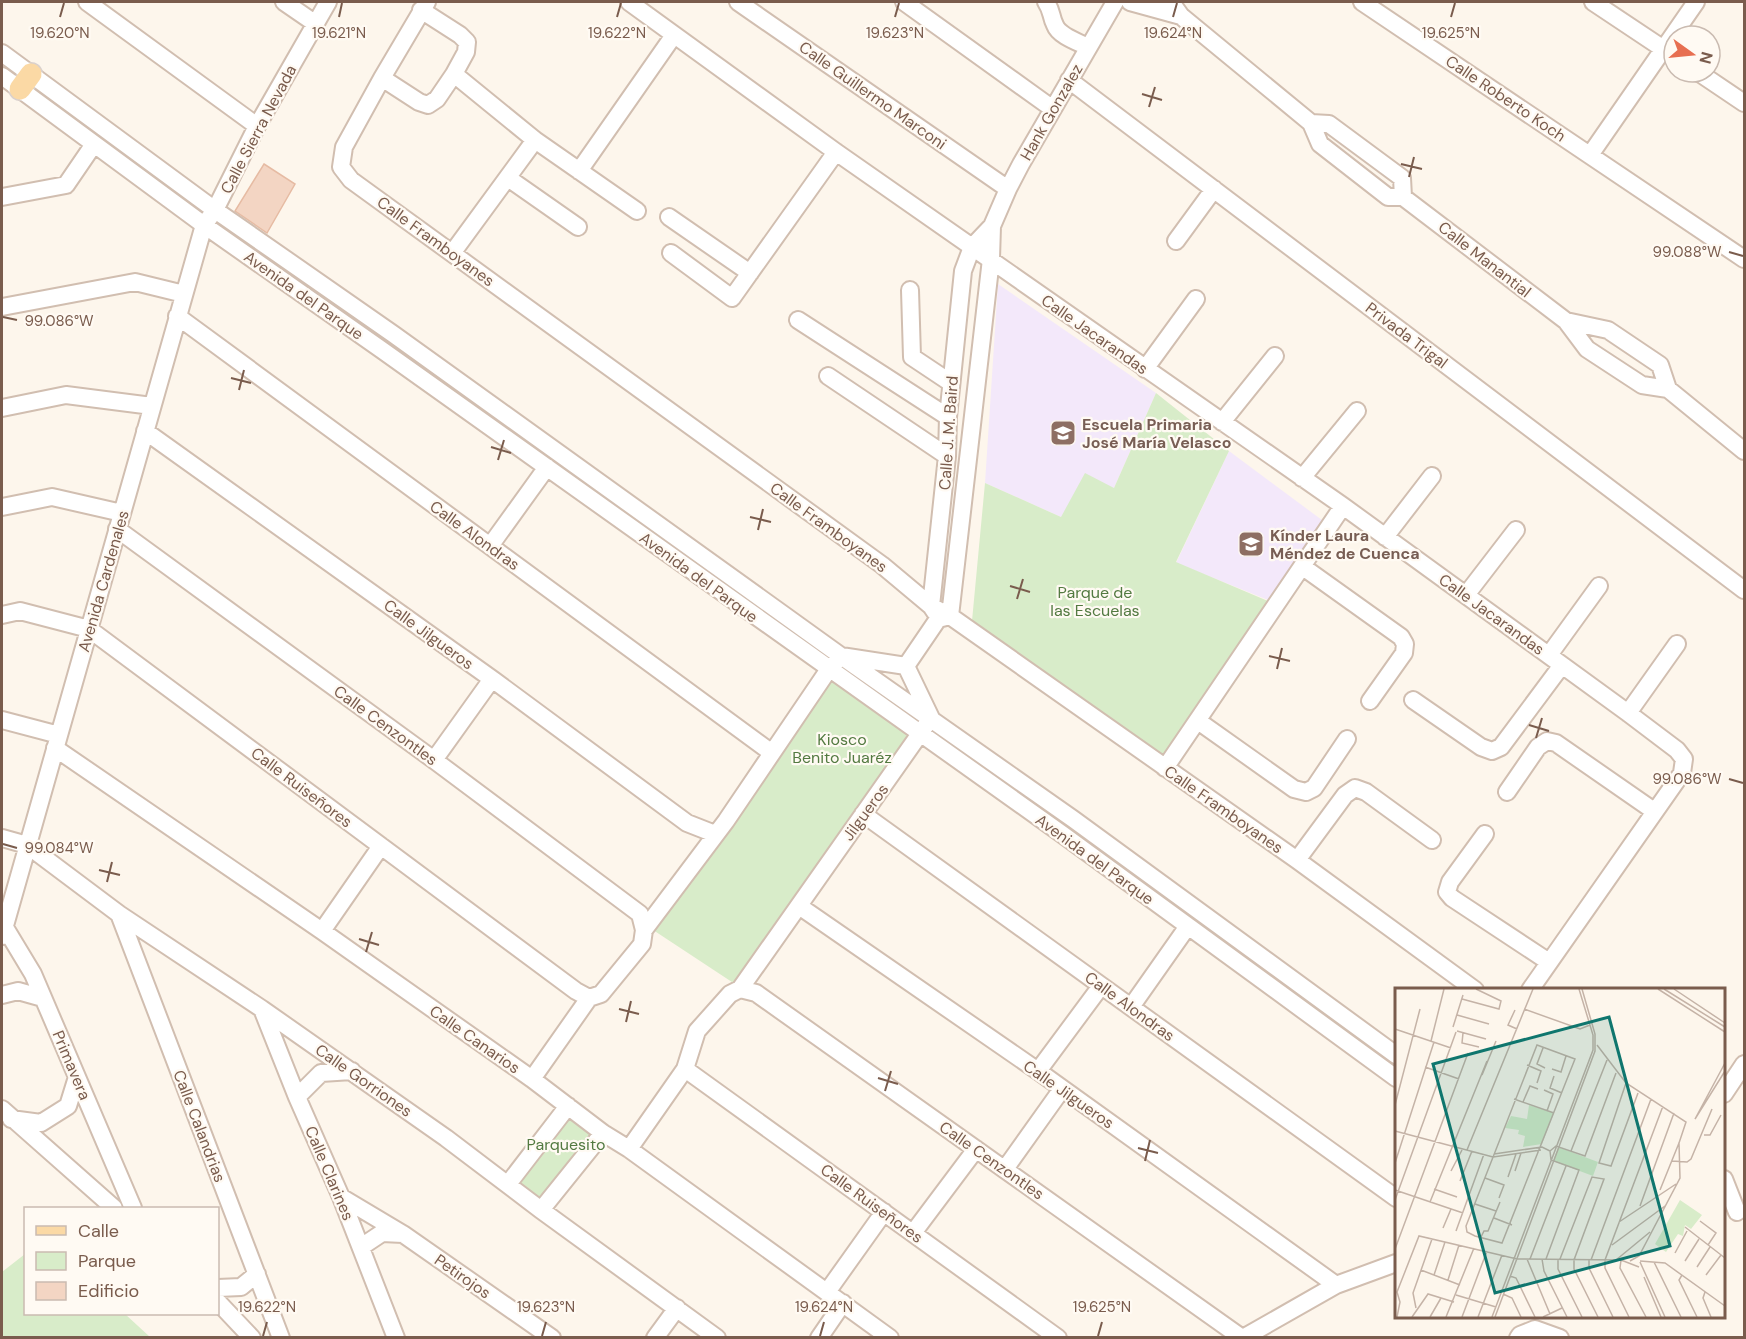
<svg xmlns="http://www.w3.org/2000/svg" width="1746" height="1339" viewBox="0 0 1746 1339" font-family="'DM Sans',sans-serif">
	<rect width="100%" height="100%" fill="#fdf6ec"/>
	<!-- education -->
	<path fill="#f3e8fa" d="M 998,284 L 1156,393 L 1114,488 L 1061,517 L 985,483 Z
		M 1229,451 L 1330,526 L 1276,603 L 1176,563 Z"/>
	<!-- green -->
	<path fill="#d8ecc9" d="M 1156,393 L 1229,451 L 1176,562 L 1275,604 L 1165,768 L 972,621 L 985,483 L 1061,517 L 1085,473 L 1114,488 Z
		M 829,670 L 920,733 L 738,986 L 647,926 Z
		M 568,1106 L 603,1133 L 541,1210 L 508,1184 Z
		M 25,1254 L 26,1314 L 125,1314 L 150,1337 L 4,1337 L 2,1334 L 2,1272 Z"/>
	<!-- building -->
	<path fill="#f3d5c3" stroke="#e6bba3" stroke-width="1.5" d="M 264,164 L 295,184 L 267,233 L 235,211 Z"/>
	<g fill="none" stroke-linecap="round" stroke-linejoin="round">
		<!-- minor casing -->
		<g stroke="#d1beb0" stroke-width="20">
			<path id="minor" d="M 87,2 L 257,126
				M 284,2 L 316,24
				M 427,2 L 382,78 L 344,147 L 341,167 L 351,180 L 882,565 L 931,606 L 950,616 L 1297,860 L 1475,990
				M 629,2 L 836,152 L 1343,506 L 1628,713 L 1677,750 L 1684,759 L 1682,773 L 1530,990
				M 738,2 L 1008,189
				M 904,2 L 1053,109
				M 1046,2 C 1053,13 1050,15 1055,25 C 1059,36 1078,42 1088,47
				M 1130,2 L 1181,16
				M 1171,2 L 1181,16 L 1311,123 L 1320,144 L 1388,197 L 1403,197 L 1566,321 L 1587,349 L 1642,385 L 1668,389 L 1744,451
				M 1362,2 L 1744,259
				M 1593,2 L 1674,56
				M 421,10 L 460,35 L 467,42 L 466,52 L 454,74 L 535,140 L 637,211
				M 2,53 L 215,210 L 393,334 L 841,656 L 1073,819 L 1396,1055
				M 1698,72 L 1744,103
				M 2,76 L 204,225 L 382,350 L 1062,834 L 1396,1078
				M 382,78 L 419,102 L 428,105 L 437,99 L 454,74
				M 1069,80 L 1744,590
				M 1311,123 L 1329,124 L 1402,178 L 1403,197
				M 1590,155 L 1696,2
				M 579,171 L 674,35
				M 508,178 L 578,227
				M 2,197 L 66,185 L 94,144
				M 669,217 L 750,273
				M 1176,241 L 1214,189
				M 453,252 L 535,140
				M 671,253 L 732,298 L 836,152
				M 910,290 L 912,357 L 951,383
				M 2,307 L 135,282 L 184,294
				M 177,316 L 772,753
				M 798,320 L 948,417
				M 1566,321 L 1608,330 L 1660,365 L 1668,389
				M 1145,369 L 1196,299
				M 828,376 L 947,456
				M 2,408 L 66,395 L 152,406
				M 1222,422 L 1275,356
				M 145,431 L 492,679 L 687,823 L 715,834
				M 1302,478 L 1357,411
				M 2,507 L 52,497 L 122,513
				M 117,529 L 434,760 L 640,914 L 644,930
				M 1385,537 L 1432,476
				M 490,546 L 547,467
				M 1303,567 L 1401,637 L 1405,644 L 1404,653 L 1370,701
				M 1466,595 L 1516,530
				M 935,612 L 931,606 L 947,456 L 948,417 L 963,271 L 972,247 L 992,226 L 1008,189 L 1021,164 L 1115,2
				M 2,615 L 20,611 L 89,629 L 576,991 L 589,998
				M 1549,655 L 1599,586
				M 906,666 L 938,619 L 950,616 L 991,259 L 992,226
				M 1413,700 L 1481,747 L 1492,751 L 1501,747 L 1562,665
				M 1628,713 L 1677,644
				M 2,720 L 59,735
				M 1198,721 L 1294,789 L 1306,792 L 1314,788 L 1347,739
				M 55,748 L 322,931 L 532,1079 L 603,1133 L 629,1149 L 890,1338
				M 434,760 L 492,679
				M 1165,768 L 1343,506
				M 1507,792 L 1538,747 L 1547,741 L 1556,743 L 1654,811
				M 863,814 L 1396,1198
				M 1485,834 L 1450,882 L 1447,892 L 1452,898 L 1549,962
				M 2,838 L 27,845 L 119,914 L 262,1009 L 446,1138 L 541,1210 L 717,1338
				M 1297,860 L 1345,795 L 1355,788 L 1366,792 L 1432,840
				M 799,906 L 1038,1071 L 1336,1285
				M 119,914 L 281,1338
				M 4,926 L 33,974 L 133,1208
				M 322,931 L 381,846
				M 2,936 L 204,225 L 215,210 L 257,126 L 328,2
				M 740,989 L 756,993 L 1242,1338
				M 2,995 L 18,991 L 43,998
				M 1131,1007 L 1188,926
				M 262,1009 L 297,1097 L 341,1197 L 396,1338
				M 685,1069 L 1058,1338
				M 1038,1071 L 1101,986
				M 532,1079 L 589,998 L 601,994 L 642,944 L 644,930 L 726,821 L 829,669 L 841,656 L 906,666
				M 1724,1094 L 1744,1064
				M 297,1097 L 321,1073 L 352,1071
				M 2,1109 L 114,1208
				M 11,1119 L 41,1123 L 68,1106 L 77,1077
				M 629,1149 L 685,1069 L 697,1031 L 730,994 L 740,989 L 931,718 L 906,666
				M 1005,1169 L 1062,1089
				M 1724,1179 L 1737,1212
				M 508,1184 L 568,1106
				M 341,1197 L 403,1234 L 552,1338
				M 541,1210 L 603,1133
				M 913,1233 L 976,1149
				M 361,1247 L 382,1233 L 403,1234
				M 218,1288 L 241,1287 L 257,1274
				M 827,1292 L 884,1212
				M 218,1302 L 252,1338
				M 655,1338 L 677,1308
				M 819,1338 L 843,1303
				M 1243,1338 L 1336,1285 L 1396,1263
				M 1518,1338 L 1520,1335 L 1535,1329 L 1560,1338"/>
		</g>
		<!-- major casing -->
		<g stroke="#dad1cd" stroke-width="24">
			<path id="major" d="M 20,89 L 31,74"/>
		</g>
		<!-- minor -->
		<use href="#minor" stroke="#fff" stroke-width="16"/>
		<!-- major -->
		<use href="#major" stroke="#fbd9a5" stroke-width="21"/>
	</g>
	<!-- ticks -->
	<path fill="none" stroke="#7a5c4d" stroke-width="2" d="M 60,17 L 64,3M 339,17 L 342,3M 617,17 L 621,3M 895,17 L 899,3M 1173,17 L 1177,3M 1451,17 L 1455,3M 1142,94 L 1162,100M 1149,107 L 1155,87M 1401,164 L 1422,169M 1409,177 L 1414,157M 1729,252 L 1743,256M 3,317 L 17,320M 231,378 L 251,383M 239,390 L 244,370M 491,447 L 511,453M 498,460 L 504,440M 750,517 L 771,522M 758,530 L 763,509M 1010,586 L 1030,592M 1017,599 L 1023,579M 1269,656 L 1290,661M 1277,669 L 1282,648M 1529,725 L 1549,731M 1536,738 L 1542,718M 1729,779 L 1743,783M 3,844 L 17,848M 99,870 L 120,875M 107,882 L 112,862M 359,939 L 379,945M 366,952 L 372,932M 619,1009 L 639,1014M 626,1022 L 631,1001M 878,1078 L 898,1084M 885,1091 L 891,1071M 1138,1148 L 1158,1153M 1145,1161 L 1150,1140M 263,1336 L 267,1322M 542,1336 L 546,1322M 820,1336 L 824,1322M 1098,1336 L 1102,1322"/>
	<!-- icons -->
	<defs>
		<g id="school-square" transform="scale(1.35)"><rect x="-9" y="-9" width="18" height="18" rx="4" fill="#8d6e63" stroke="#fffaf3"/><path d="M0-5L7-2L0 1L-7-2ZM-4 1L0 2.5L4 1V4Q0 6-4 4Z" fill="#fff"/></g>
	</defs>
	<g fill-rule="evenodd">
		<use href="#school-square" x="1063" y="433"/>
		<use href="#school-square" x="1251" y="544"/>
	</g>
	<g text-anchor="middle" stroke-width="4.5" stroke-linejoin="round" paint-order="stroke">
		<!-- street labels -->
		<g font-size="16" fill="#7a5c4d" stroke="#fffaf3">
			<text transform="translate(873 95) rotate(35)" y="6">Calle Guillermo Marconi</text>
			<text transform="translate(1506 98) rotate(34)" y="6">Calle Roberto Koch</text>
			<text transform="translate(1051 112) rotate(-60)" y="6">Hank Gonzalez</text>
			<text transform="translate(258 129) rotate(-62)" y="6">Calle Sierra Nevada</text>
			<text transform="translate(436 241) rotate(36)" y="6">Calle Framboyanes</text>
			<text transform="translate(1485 259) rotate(38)" y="6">Calle Manantial</text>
			<text transform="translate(304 295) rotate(35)" y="6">Avenida del Parque</text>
			<text transform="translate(1095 334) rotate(35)" y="6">Calle Jacarandas</text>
			<text transform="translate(1407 335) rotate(37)" y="6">Privada Trigal</text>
			<text transform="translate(948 433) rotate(-86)" y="6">Calle J. M. Baird</text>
			<text transform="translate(829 527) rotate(36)" y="6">Calle Framboyanes</text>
			<text transform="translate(475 535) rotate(36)" y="6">Calle Alondras</text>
			<text transform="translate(699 577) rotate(36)" y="6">Avenida del Parque</text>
			<text transform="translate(103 581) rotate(-74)" y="6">Avenida Cardenales</text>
			<text transform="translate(1492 614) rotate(36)" y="6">Calle Jacarandas</text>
			<text transform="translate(429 634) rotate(36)" y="6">Calle Jilgueros</text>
			<text transform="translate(386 725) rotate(36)" y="6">Calle Cenzontles</text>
			<text transform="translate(302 787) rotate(37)" y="6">Calle Ruiseñores</text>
			<text transform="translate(1224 809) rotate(35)" y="6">Calle Framboyanes</text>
			<text transform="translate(865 812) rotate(-54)" y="6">Jilgueros</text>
			<text transform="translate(1095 859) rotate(36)" y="6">Avenida del Parque</text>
			<text transform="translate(1130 1006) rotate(36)" y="6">Calle Alondras</text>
			<text transform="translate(475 1039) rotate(35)" y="6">Calle Canarios</text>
			<text transform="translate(72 1065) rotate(67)" y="6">Primavera</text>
			<text transform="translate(364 1080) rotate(35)" y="6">Calle Gorriones</text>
			<text transform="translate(1069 1094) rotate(35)" y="6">Calle Jilgueros</text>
			<text transform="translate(200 1126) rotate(69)" y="6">Calle Calandrias</text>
			<text transform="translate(992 1160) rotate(35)" y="6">Calle Cenzontles</text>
			<text transform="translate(330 1173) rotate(67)" y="6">Calle Clarines</text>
			<text transform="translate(872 1203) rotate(36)" y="6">Calle Ruiseñores</text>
			<text transform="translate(463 1276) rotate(35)" y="6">Petirojos</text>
		</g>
		<!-- education labels -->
		<g font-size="16" font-weight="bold" fill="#785e54" stroke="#fffaf3" text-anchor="start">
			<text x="1082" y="430">Escuela Primaria<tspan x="1082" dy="18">José María Velasco</tspan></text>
			<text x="1270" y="541">Kínder Laura<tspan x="1270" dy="18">Méndez de Cuenca</tspan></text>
		</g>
		<!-- park labels -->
		<g font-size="16" fill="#537a41" stroke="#fffaf3">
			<text x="1095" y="598">Parque de<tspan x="1095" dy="18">las Escuelas</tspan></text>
			<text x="842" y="745">Kiosco<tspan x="842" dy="18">Benito Juaréz</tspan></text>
			<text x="566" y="1150">Parquesito</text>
		</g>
	</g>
	<!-- overview -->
	<g transform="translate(1395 988)">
		<rect width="330" height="330" fill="#fdf6ec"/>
		<path d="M 134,117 L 159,125 L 147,156 L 128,159 L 130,148 L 123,146 L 124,142 L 110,140 L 116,128 L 132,131 ZM 163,159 L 203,174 L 198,188 L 158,173 ZM 285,212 L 307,227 L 296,241 L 290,237 L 288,248 L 283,246 L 271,264 L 260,256 Z" fill="#d8ecc9"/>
		<path fill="none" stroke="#c5b3a7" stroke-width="1.5" d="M 263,1 L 330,44M 269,1 L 330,39M 279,1 L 330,35M 67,11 L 104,21 L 106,13 L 81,1M 129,21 L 185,41 L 195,37M 120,22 L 113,37 L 122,41M 62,27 L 94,36M 58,39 L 68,7M 0,41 L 56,60M 62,43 L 91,51M 68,45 L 67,55 L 84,59M 36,53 L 49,1M 142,57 L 180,71 L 107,255 L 80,248 L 72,244 L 71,238 ZM 202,57 L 231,95 L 291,134 L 284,155 L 285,190 L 244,268 L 235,273M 148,60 L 142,76 L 150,80M 330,75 L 300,131 L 330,83M 132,77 L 146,83 L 142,95M 30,79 L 64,91M 157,81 L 166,84 L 171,68M 87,87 L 101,53M 159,88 L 155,100 L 167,105M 231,95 L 204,175 L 216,178 L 243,105M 149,102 L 158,106 L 152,123M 119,111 L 159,125M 128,114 L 135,98 L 143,101M 0,117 L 25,21M 0,143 L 98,169M 309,147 L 315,147 L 326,127M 72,162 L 138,1M 155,163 L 161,158 L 190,168 L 221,85M 176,163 L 212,72M 99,166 L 147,159 L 155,163M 98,169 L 146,162M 277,173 L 292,174 L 296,171 L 317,121M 0,175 L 39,54M 56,183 L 67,162M 120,183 L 126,165M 113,189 L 121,166M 90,190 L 109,197 L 104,210M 65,193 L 77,163M 39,201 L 62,209M 0,202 L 68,225M 265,202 L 284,155M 0,212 L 61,44M 35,214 L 92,73M 80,216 L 101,223M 245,218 L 279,125M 99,230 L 117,237M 305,233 L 321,245 L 313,257M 224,234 L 281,196M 290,239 L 330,270M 48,240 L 56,221M 61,243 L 89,166M 86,249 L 89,243 L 93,243 L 105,214M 217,257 L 270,218M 0,261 L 73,65M 280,265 L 292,243M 132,271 L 155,326M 135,271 L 171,178M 147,271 L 149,283 L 172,329M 151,271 L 184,182 L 156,172 L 155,163M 163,271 L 163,281 L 187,329M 165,271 L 197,189 L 209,191 L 179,272 L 179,281 L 203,329M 194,272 L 194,280 L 218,329M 196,272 L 256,111M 221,272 L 255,244M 226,272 L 225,280 L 251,329M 245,273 L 270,275 L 330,318M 290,273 L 304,251M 245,274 L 270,329M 259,274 L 286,329M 302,279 L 315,259M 26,282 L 65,297M 39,287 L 50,254M 287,287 L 284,292 L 302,329M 311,287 L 326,267M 115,288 L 121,290 L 140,329M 249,289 L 266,329M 53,292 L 64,257M 310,304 L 308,310 L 316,329M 108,306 L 117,310 L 126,329M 61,307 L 101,319M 21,320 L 18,305 L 37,251M 2,329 L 5,314 L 2,304 L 24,248 L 122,271 L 226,272 L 244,279M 17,329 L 33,306 L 59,314M 35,329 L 46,310M 51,329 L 79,260M 67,329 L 92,263M 83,329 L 107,267M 97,329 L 198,62 L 198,47 L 184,1M 100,329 L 200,63 L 200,46 L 187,1M 148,329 L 167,320M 234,329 L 210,280 L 210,272 L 268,118"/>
		<path fill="#0f766e" fill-opacity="0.15" stroke="#0f766e" stroke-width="3" d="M 214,29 L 275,258 L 100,305 L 38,76 Z"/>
		<rect width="330" height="330" fill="none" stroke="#7a5c4d" stroke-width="3"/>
	</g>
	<g font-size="15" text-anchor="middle" fill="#7a5c4d" stroke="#fffaf3" stroke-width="4.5" stroke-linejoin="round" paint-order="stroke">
		<text x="60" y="38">19.620°N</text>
		<text x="339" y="38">19.621°N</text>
		<text x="617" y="38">19.622°N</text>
		<text x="895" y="38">19.623°N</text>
		<text x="1173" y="38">19.624°N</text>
		<text x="1451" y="38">19.625°N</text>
		<text x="1687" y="257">99.088°W</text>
		<text x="59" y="326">99.086°W</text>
		<text x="1687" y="784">99.086°W</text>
		<text x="59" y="853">99.084°W</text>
		<text x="267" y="1312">19.622°N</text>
		<text x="546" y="1312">19.623°N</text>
		<text x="824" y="1312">19.624°N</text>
		<text x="1102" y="1312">19.625°N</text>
	</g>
	<!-- border -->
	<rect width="1746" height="1339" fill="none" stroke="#7a5c4d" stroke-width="6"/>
	<!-- legend -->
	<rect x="24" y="1207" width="195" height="108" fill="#fffaf3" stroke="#cabbb1" stroke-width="1.5"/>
	<rect x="36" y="1226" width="30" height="9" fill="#fbd9a5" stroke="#cabbb1" stroke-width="1.5"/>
	<text x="78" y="1237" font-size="18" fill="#7a5c4d">Calle</text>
	<rect x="36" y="1252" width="30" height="18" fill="#d8ecc9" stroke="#cabbb1" stroke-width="1.5"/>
	<text x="78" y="1267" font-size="18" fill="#7a5c4d">Parque</text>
	<rect x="36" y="1282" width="30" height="18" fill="#f3d5c3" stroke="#cabbb1" stroke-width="1.5"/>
	<text x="78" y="1297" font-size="18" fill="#7a5c4d">Edificio</text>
	<!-- north arrow -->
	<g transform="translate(1692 54) rotate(105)"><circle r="28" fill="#fffaf3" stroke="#cabbb1" stroke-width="1.5"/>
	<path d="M0-4.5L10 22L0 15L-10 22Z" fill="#e76f51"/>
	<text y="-9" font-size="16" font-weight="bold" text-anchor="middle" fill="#7a5c4d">N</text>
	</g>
</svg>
